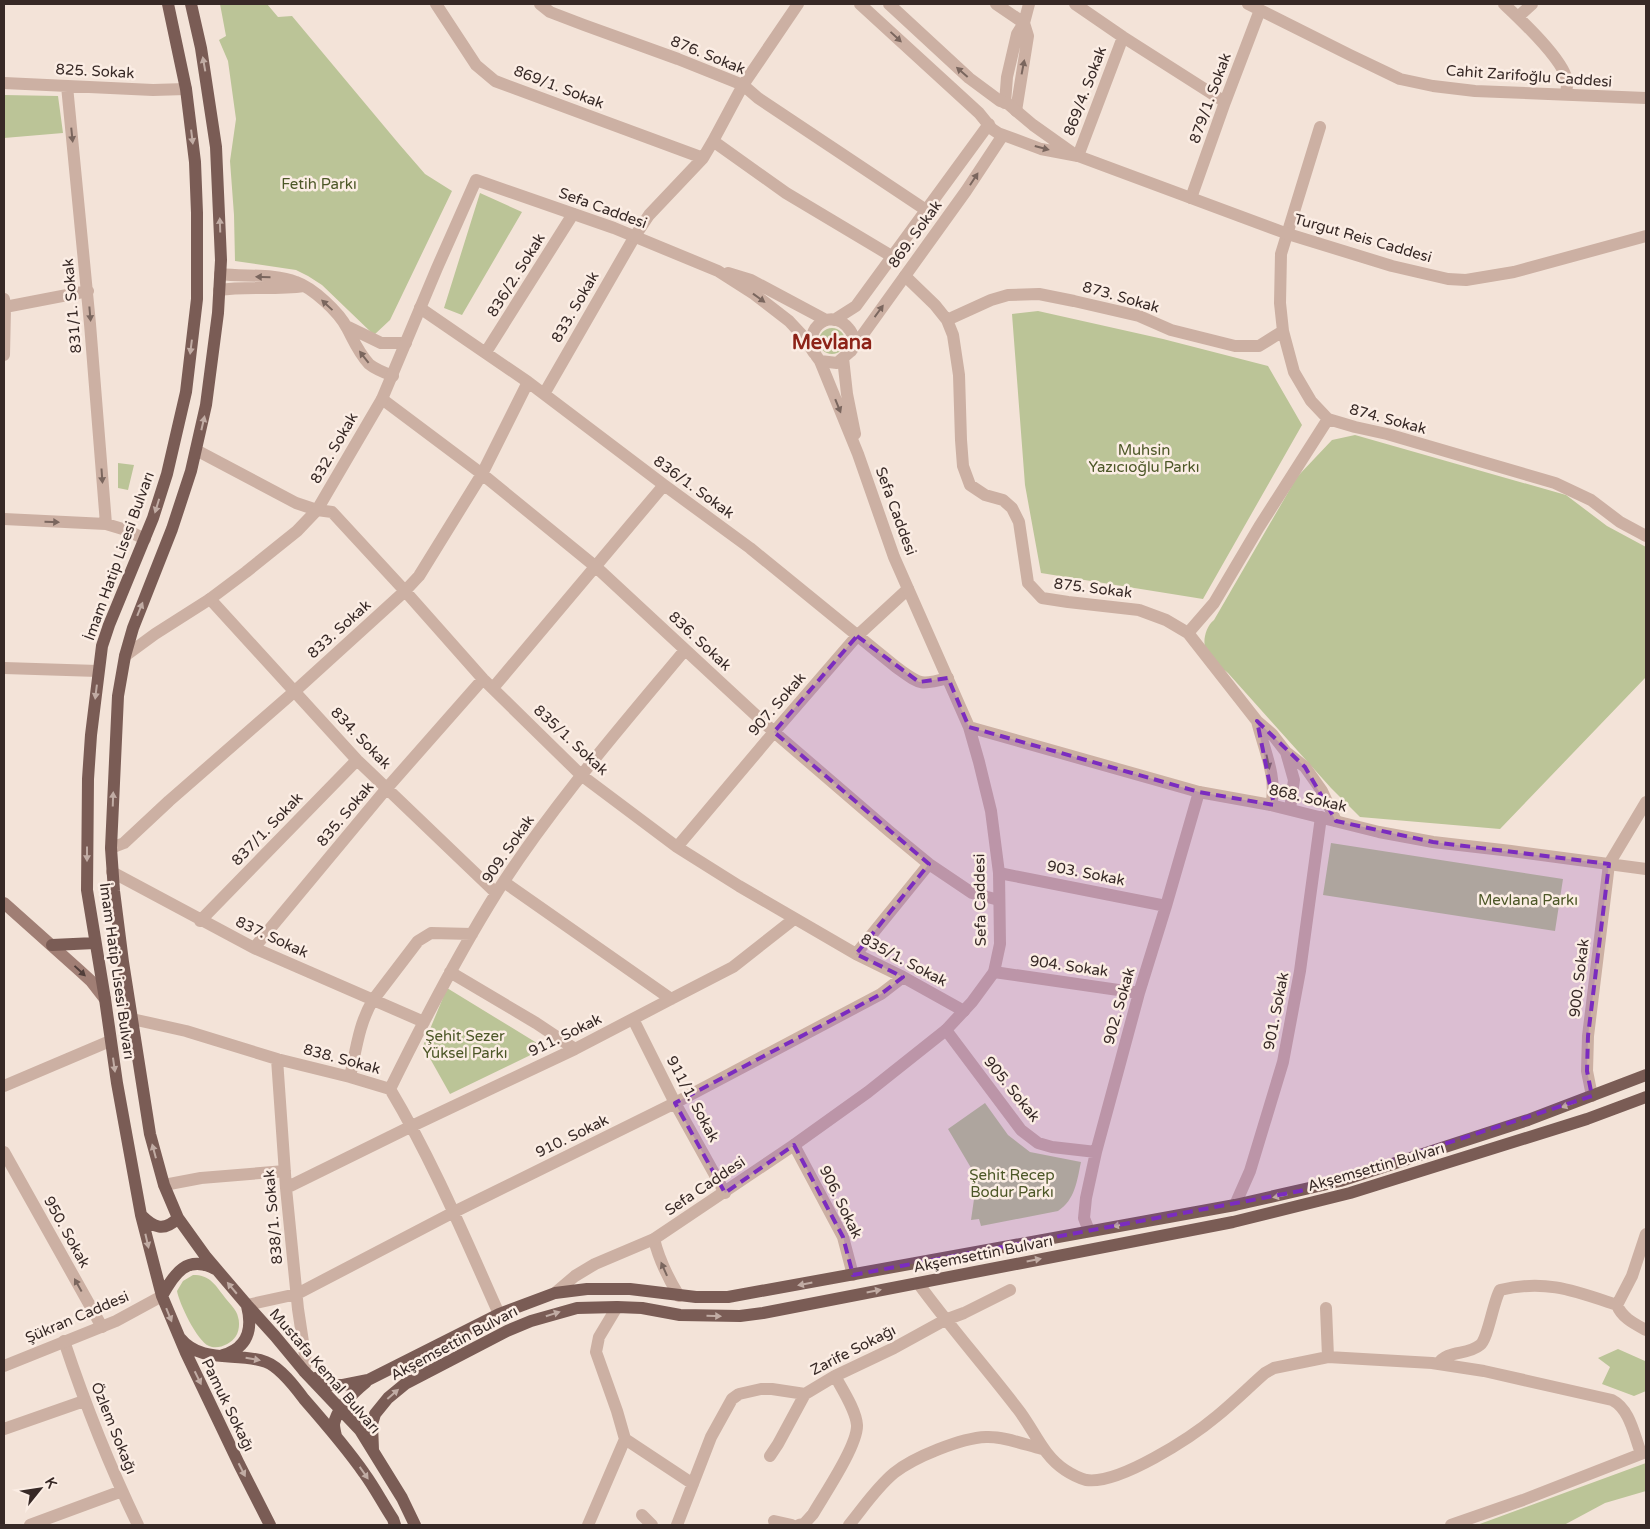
<svg xmlns="http://www.w3.org/2000/svg" width="1650" height="1529" viewBox="0 0 1650 1529" font-family="'Varela Round',sans-serif">
	<rect width="100%" height="100%" fill="#f3e3d8"/>
	<!-- green -->
	<path fill="#bbc497" d="M 220,4 L 267,4 L 278,17 L 292,16 L 399,144 L 425,174 L 452,191 L 390,320 L 374,335 L 322,285 L 308,276 L 296,270 L 235,261 L 234,215 L 230,161 L 236,119 L 228,61 L 219,40 L 226,36 Z
		M 4,95 L 58,96 L 63,133 L 4,138 Z
		M 480,193 L 522,212 L 462,315 L 444,308 Z
		M 1038,311 L 1163,339 L 1268,366 L 1302,425 L 1203,599 L 1041,573 L 1025,485 L 1012,314 Z
		M819 341a13 13 0 1 1 26 0a13 13 0 1 1-26 0Z
		M 1355,435 L 1566,495 L 1607,526 L 1646,547 L 1646,677 L 1500,829 L 1360,817 L 1331,788 L 1228,673 C 1222,668 1214,663 1209,657 C 1201,647 1204,628 1214,620 L 1297,477 L 1332,440 Z
		M 118,463 L 134,465 L 128,490 L 118,488 Z
		M 1331,843 L 1563,879 L 1555,931 L 1323,895 Z
		M 447,988 L 545,1048 L 450,1094 L 423,1046 Z
		M 985,1103 L 1008,1135 L 1030,1152 L 1081,1162 C 1077,1181 1075,1200 1058,1211 L 981,1226 L 979,1219 L 971,1220 L 977,1178 L 948,1129 Z
		M 193,1275 C 209,1275 214,1283 223,1295 C 228,1302 237,1310 238,1317 C 240,1323 239,1331 236,1336 C 231,1344 218,1350 209,1346 C 197,1341 179,1303 177,1291 L 183,1281 Z
		M 1618,1349 L 1645,1361 L 1646,1359 L 1646,1391 L 1634,1396 L 1602,1384 L 1610,1367 L 1598,1358 Z
		M 1646,1463 L 1646,1491 L 1605,1503 L 1564,1525 L 1477,1525 Z"/>
	<g fill="none" stroke-linecap="round" stroke-linejoin="round">
		<!-- minor -->
		<path stroke="#ccb0a3" stroke-width="12" d="M 436,4 L 476,65 L 495,81 L 703,158
			M 540,4 L 550,12 L 584,25 L 678,59 L 743,85 L 758,98 L 926,210
			M 996,4 L 1024,23
			M 1075,4 L 1123,37 L 1225,102
			M 1248,4 L 1350,55 L 1400,79 L 1433,86 L 1475,91 L 1646,98
			M 1504,4 C 1521,20 1562,58 1567,80 C 1568,84 1566,91 1566,95
			M 1518,17 L 1532,4
			M 4,83 L 153,90 L 186,89
			M 67,86 L 90,324 L 106,524
			M 1005,103 L 1007,77 L 1017,34 L 1024,23 L 1029,4
			M 1016,111 L 1028,36 L 1024,23
			M 1320,127 L 1281,254 L 1280,303 L 1283,331 L 1294,372 L 1311,401 L 1328,419
			M 713,141 L 786,193 L 893,257
			M 1078,156 L 1123,37
			M 1191,198 L 1225,102 L 1260,10
			M 220,274 C 244,277 274,273 296,282 C 313,288 339,312 347,328 C 354,341 358,352 369,364 C 375,369 385,373 393,376
			M 905,276 L 935,305 L 947,320 L 953,335 L 959,375 L 961,440 L 963,466 L 970,485 L 985,495 L 1003,500 L 1012,508 L 1019,522 L 1028,583 L 1042,598 L 1068,602 L 1139,610 L 1166,620 L 1188,633 L 1257,721 L 1272,734 L 1286,752 L 1294,780 L 1290,809
			M 219,290 C 248,286 276,290 304,286
			M 4,299 L 5,307 L 4,355
			M 5,307 L 88,291
			M 420,308 L 528,382 L 664,485 L 750,548 L 896,667 C 920,684 919,686 948,678
			M 947,320 L 991,300 L 1008,295 L 1039,294 L 1074,301 L 1139,316 L 1171,330 L 1235,346 L 1259,346 L 1283,331
			M 346,326 L 381,343 L 406,343
			M 486,352 L 573,214
			M 544,394 L 635,236 L 649,215 L 703,158 L 713,141 L 743,85 L 798,4
			M 382,399 L 482,474 L 596,567 L 774,732 L 889,831 L 929,864 L 972,893 L 999,900
			M 196,450 L 296,503 L 317,510 L 332,512 L 405,591 L 483,679 L 581,775 L 677,847 L 739,886 L 856,954 L 903,977 L 964,1011
			M 4,519 L 106,524 L 126,530 L 145,539
			M 210,599 L 357,760 L 496,893
			M 1188,633 L 1214,603 L 1259,527 L 1328,419 L 1355,427 L 1387,434 L 1555,483 L 1591,500 L 1620,522 L 1646,536
			M 4,668 L 98,671
			M 493,688 L 664,485
			M 1257,721 C 1263,747 1278,778 1271,805
			M 1286,752 L 1305,767 L 1322,791 L 1336,821
			M 677,847 L 774,732 L 857,636 L 908,589
			M 111,848 L 124,843 L 169,801 L 295,691 L 405,591 L 419,576 L 482,474 L 528,382
			M 112,872 L 254,948 L 424,1022
			M 999,873 L 1166,906
			M 504,882 L 671,999
			M 200,921 L 357,760
			M 254,948 L 387,788 L 483,679
			M 856,954 L 929,864
			M 450,972 L 536,1023 L 575,1049
			M 994,972 L 1139,993
			M 132,1019 L 186,1031 L 277,1059 L 350,1077 L 390,1089 C 433,1161 465,1238 499,1314
			M 633,1019 L 675,1103 L 725,1193
			M 946,1030 L 1021,1130 L 1038,1143 L 1052,1147 L 1096,1152
			M 277,1059 L 286,1188 L 298,1309 L 306,1362 L 304,1371
			M 350,1077 C 356,1050 359,1023 373,1000 L 418,941 L 431,933 L 472,934
			M 4,1086 L 110,1041
			M 390,1089 C 423,1022 457,956 497,892 C 552,806 620,728 685,650
			M 1592,1096 L 1587,1071 L 1588,1036 L 1609,864
			M 794,1145 L 843,1237 L 853,1275
			M 4,1152 L 102,1327
			M 164,1185 L 201,1178 L 285,1171
			M 286,1188 L 412,1126 L 575,1049 L 671,999 L 733,967 L 794,919
			M 1235,1205 L 1250,1171 L 1283,1062 L 1300,971 L 1321,817
			M 1089,1231 L 1084,1218 L 1086,1198 L 1096,1152 L 1139,993 L 1166,906 L 1199,792
			M 654,1239 C 659,1260 668,1278 679,1296
			M 918,1283 C 950,1327 984,1365 1017,1408 C 1034,1429 1042,1455 1065,1470 C 1071,1474 1079,1478 1086,1480 C 1119,1485 1192,1437 1217,1416 C 1234,1402 1249,1387 1265,1373 L 1274,1368 L 1328,1357 L 1432,1363 L 1484,1371 L 1612,1400 C 1630,1409 1634,1435 1641,1453
			M 247,1305 L 297,1294 L 454,1212 L 675,1103 L 881,994 L 903,977
			M 1617,1305 C 1622,1318 1635,1324 1646,1330
			M 1326,1308 L 1328,1357
			M 64,1341 C 85,1404 109,1465 138,1525
			M 1438,1364 C 1448,1349 1467,1356 1480,1345 C 1488,1339 1493,1302 1500,1290 C 1546,1279 1575,1291 1617,1305 L 1632,1276 L 1646,1234
			M 4,1429 L 84,1401
			M 625,1439 L 693,1484
			M 770,1456 L 778,1444 L 805,1394
			M 642,1515 L 652,1525
			M 774,1521 L 792,1525
			M 30,1525 L 122,1491
			M 588,1525 L 625,1439 L 617,1411 L 596,1352 L 599,1337 L 617,1307
			M 677,1525 L 711,1437 L 732,1399 L 739,1394 L 761,1389 L 772,1389 L 805,1394 L 835,1376 L 894,1348 L 945,1320 L 964,1313 L 1010,1290
			M 799,1525 L 804,1524 L 813,1514 C 824,1495 858,1445 857,1425 C 856,1410 842,1389 835,1376
			M 849,1525 C 863,1508 876,1488 894,1473 C 914,1457 961,1438 986,1437 C 1003,1436 1026,1445 1042,1449
			M 1451,1525 L 1523,1500 L 1646,1452"/>
		<!-- tertiary -->
		<path stroke="#ccb0a3" stroke-width="12" d="M 860,4 L 979,113 L 992,129 L 998,133 L 1041,149 L 1078,156 L 1288,234 L 1392,266 L 1448,279 L 1466,280 L 1514,272 L 1646,236
			M 889,4 L 969,78 L 1000,101 L 1007,103 L 1033,125 L 1071,152
			M 728,273 L 751,280 L 826,320
			M 834,320 L 856,306 L 989,124
			M 851,351 C 852,347 854,343 854,339 C 853,336 851,331 849,329 C 830,304 796,332 820,361 L 837,363 L 851,351 L 966,191 L 1003,135
			M 843,358 L 847,394 L 855,434
			M 125,656 L 155,634 L 210,599 L 246,572 L 297,531 L 317,510 L 382,399 L 437,268 L 476,180 L 614,228 L 718,271 L 754,294 L 789,321 L 803,336 L 814,353
			M 969,727 L 1199,792 L 1271,805 L 1379,832 L 1433,842 L 1511,851 L 1646,869
			M 1609,864 L 1646,802
			M 555,1293 L 575,1276 L 595,1264 L 654,1239 L 794,1145 L 868,1092 L 946,1030 L 972,1002 L 994,972 L 1000,944 L 999,873 L 991,811 L 979,762 L 969,727 L 894,557 L 858,454 L 820,361
			M 4,1366 L 116,1321 L 162,1296"/>
		<!-- secondary -->
		<path stroke="#a07e74" stroke-width="12" d="M 4,903 L 79,970 L 91,981 L 105,999"/>
		<!-- primary -->
		<path stroke="#7a5c55" stroke-width="12" d="M 168,4 L 186,89 L 195,162 L 197,213 L 197,299 L 186,392 L 167,474 L 153,518 L 109,625 L 102,646 L 91,735 L 88,779 L 87,890 L 105,999 L 117,1083 L 141,1215 L 162,1296 L 186,1353 L 239,1464 L 270,1525
			M 191,4 L 201,48 L 216,147 L 221,260 L 218,313 L 206,405 L 191,471 L 172,529 L 133,628 L 125,656 L 118,696 L 111,848 L 114,891 L 123,962 L 150,1134 L 164,1185 L 178,1218 L 206,1257 L 247,1305 L 275,1336 L 304,1371 L 360,1430 L 402,1498 L 415,1525
			M 52,945 L 95,943
			M 141,1215 C 154,1228 164,1232 178,1218
			M 162,1296 C 174,1274 187,1254 215,1269
			M 180,1338 C 202,1365 237,1351 266,1362 C 280,1367 295,1387 304,1399 C 325,1423 346,1447 364,1473 C 375,1488 383,1504 393,1519 L 395,1525
			M 223,1355 C 248,1348 253,1329 247,1306
			M 315,1378 L 327,1385 L 343,1385 L 368,1380 L 499,1314 L 555,1293 L 587,1289 L 630,1289 L 696,1297 L 728,1297 L 1235,1205 L 1340,1181 L 1528,1120 L 1646,1075
			M 336,1436 C 335,1432 334,1427 334,1424 C 337,1408 355,1391 366,1382
			M 373,1450 L 372,1424 L 375,1414 L 388,1398 L 405,1384 L 507,1331 L 531,1321 L 577,1308 L 617,1307 L 642,1308 L 680,1315 L 740,1316 L 763,1313 L 1233,1222 L 1350,1193 L 1587,1119 L 1646,1097"/>
	</g>
	<!-- one-way arrows -->
	<defs><path id="oneway-solid" d="M-6-.8H1V-3.2L6.5 0L1 3.2V.8H-6Z" transform="scale(1.25)"/></defs>
	<g fill="#7a665e">
		<use href="#oneway-solid" transform="translate(896 37) rotate(43)"/>
		<use href="#oneway-solid" transform="translate(1023 67) rotate(-79)"/>
		<use href="#oneway-solid" transform="translate(962 72) rotate(-139)"/>
		<use href="#oneway-solid" transform="translate(72 135) rotate(84)"/>
		<use href="#oneway-solid" transform="translate(1042 148) rotate(15)"/>
		<use href="#oneway-solid" transform="translate(974 179) rotate(-57)"/>
		<use href="#oneway-solid" transform="translate(263 277) rotate(-179)"/>
		<use href="#oneway-solid" transform="translate(759 298) rotate(36)"/>
		<use href="#oneway-solid" transform="translate(327 305) rotate(-137)"/>
		<use href="#oneway-solid" transform="translate(879 311) rotate(-54)"/>
		<use href="#oneway-solid" transform="translate(90 314) rotate(85)"/>
		<use href="#oneway-solid" transform="translate(364 357) rotate(-128)"/>
		<use href="#oneway-solid" transform="translate(838 406) rotate(68)"/>
		<use href="#oneway-solid" transform="translate(102 476) rotate(86)"/>
		<use href="#oneway-solid" transform="translate(52 522) rotate(2)"/>
		<use href="#oneway-solid" transform="translate(1268 762) rotate(78)"/>
		<use href="#oneway-solid" transform="translate(664 1269) rotate(-114)"/>
		<use href="#oneway-solid" transform="translate(78 1285) rotate(-119)"/>
	</g>
	<g fill="#c1aca4">
		<use href="#oneway-solid" transform="translate(204 64) rotate(-100)"/>
		<use href="#oneway-solid" transform="translate(192 137) rotate(83)"/>
		<use href="#oneway-solid" transform="translate(220 225) rotate(-92)"/>
		<use href="#oneway-solid" transform="translate(191 347) rotate(97)"/>
		<use href="#oneway-solid" transform="translate(203 423) rotate(-77)"/>
		<use href="#oneway-solid" transform="translate(157 506) rotate(107)"/>
		<use href="#oneway-solid" transform="translate(140 609) rotate(-68)"/>
		<use href="#oneway-solid" transform="translate(96 692) rotate(97)"/>
		<use href="#oneway-solid" transform="translate(113 799) rotate(-88)"/>
		<use href="#oneway-solid" transform="translate(87 854) rotate(90)"/>
		<use href="#oneway-solid" transform="translate(114 1065) rotate(82)"/>
		<use href="#oneway-solid" transform="translate(1568 1105) rotate(160)"/>
		<use href="#oneway-solid" transform="translate(154 1151) rotate(-105)"/>
		<use href="#oneway-solid" transform="translate(1280 1196) rotate(168)"/>
		<use href="#oneway-solid" transform="translate(1120 1225) rotate(170)"/>
		<use href="#oneway-solid" transform="translate(147 1241) rotate(77)"/>
		<use href="#oneway-solid" transform="translate(1034 1260) rotate(-11)"/>
		<use href="#oneway-solid" transform="translate(805 1284) rotate(169)"/>
		<use href="#oneway-solid" transform="translate(232 1288) rotate(-130)"/>
		<use href="#oneway-solid" transform="translate(874 1291) rotate(-11)"/>
		<use href="#oneway-solid" transform="translate(553 1314) rotate(-17)"/>
		<use href="#oneway-solid" transform="translate(169 1315) rotate(68)"/>
		<use href="#oneway-solid" transform="translate(714 1316) rotate(1)"/>
		<use href="#oneway-solid" transform="translate(253 1359) rotate(10)"/>
		<use href="#oneway-solid" transform="translate(198 1378) rotate(64)"/>
		<use href="#oneway-solid" transform="translate(393 1394) rotate(-41)"/>
		<use href="#oneway-solid" transform="translate(242 1470) rotate(63)"/>
		<use href="#oneway-solid" transform="translate(364 1473) rotate(55)"/>
	</g>
	<use fill="#513e3a" href="#oneway-solid" transform="translate(80 971) rotate(43)"/>
	<!-- marked area -->
	<path fill="#7b2cbf" fill-opacity="0.2" stroke="#7b2cbf" stroke-width="4" stroke-dasharray="10 6" stroke-linejoin="round" d="M 857,636 L 919,682 L 948,678 L 969,727 L 1199,792 L 1274,805 L 1257,721 L 1305,767 L 1336,821 L 1433,842 L 1609,864 L 1588,1036 L 1587,1071 L 1592,1096 L 1300,1191 L 853,1275 L 843,1237 L 794,1145 L 725,1193 L 675,1103 L 881,994 L 903,977 L 856,954 L 929,864 L 774,732 Z"/>
	<g text-anchor="middle" stroke-width="5" stroke-linejoin="round" paint-order="stroke">
		<!-- street labels -->
		<g font-size="15" fill="#372926" stroke="#fbede4">
			<text transform="translate(708 55) rotate(22)" y="5">876. Sokak</text>
			<text transform="translate(95 71) rotate(3)" y="5">825. Sokak</text>
			<text transform="translate(1529 76) rotate(4)" y="5">Cahit Zarifoğlu Caddesi</text>
			<text transform="translate(559 87) rotate(21)" y="5">869/1. Sokak</text>
			<text transform="translate(1085 91) rotate(-69)" y="5">869/4. Sokak</text>
			<text transform="translate(1210 98) rotate(-70)" y="5">879/1. Sokak</text>
			<text transform="translate(603 208) rotate(20)" y="5">Sefa Caddesi</text>
			<text transform="translate(915 234) rotate(-54)" y="5">869. Sokak</text>
			<text transform="translate(1363 238) rotate(16)" y="5">Turgut Reis Caddesi</text>
			<text transform="translate(516 275) rotate(-58)" y="5">836/2. Sokak</text>
			<text transform="translate(1121 297) rotate(16)" y="5">873. Sokak</text>
			<text transform="translate(72 306) rotate(-95)" y="5">831/1. Sokak</text>
			<text transform="translate(575 307) rotate(-60)" y="5">833. Sokak</text>
			<text transform="translate(1388 419) rotate(15)" y="5">874. Sokak</text>
			<text transform="translate(334 448) rotate(-60)" y="5">832. Sokak</text>
			<text transform="translate(694 487) rotate(36)" y="5">836/1. Sokak</text>
			<text transform="translate(896 511) rotate(70)" y="5">Sefa Caddesi</text>
			<text transform="translate(119 556) rotate(-70)" y="5">İmam Hatip Lisesi Bulvarı</text>
			<text transform="translate(1093 588) rotate(7)" y="5">875. Sokak</text>
			<text transform="translate(339 629) rotate(-42)" y="5">833. Sokak</text>
			<text transform="translate(700 641) rotate(43)" y="5">836. Sokak</text>
			<text transform="translate(777 704) rotate(-49)" y="5">907. Sokak</text>
			<text transform="translate(361 738) rotate(46)" y="5">834. Sokak</text>
			<text transform="translate(571 740) rotate(43)" y="5">835/1. Sokak</text>
			<text transform="translate(1308 798) rotate(13)" y="5">868. Sokak</text>
			<text transform="translate(345 814) rotate(-50)" y="5">835. Sokak</text>
			<text transform="translate(267 829) rotate(-46)" y="5">837/1. Sokak</text>
			<text transform="translate(508 849) rotate(-55)" y="5">909. Sokak</text>
			<text transform="translate(1086 873) rotate(11)" y="5">903. Sokak</text>
			<text transform="translate(980 900) rotate(-91)" y="5">Sefa Caddesi</text>
			<text transform="translate(272 937) rotate(25)" y="5">837. Sokak</text>
			<text transform="translate(904 960) rotate(28)" y="5">835/1. Sokak</text>
			<text transform="translate(1069 966) rotate(8)" y="5">904. Sokak</text>
			<text transform="translate(117 971) rotate(82)" y="5">İmam Hatip Lisesi Bulvarı</text>
			<text transform="translate(1579 978) rotate(-83)" y="5">900. Sokak</text>
			<text transform="translate(1119 1006) rotate(-74)" y="5">902. Sokak</text>
			<text transform="translate(1276 1011) rotate(-79)" y="5">901. Sokak</text>
			<text transform="translate(565 1035) rotate(-26)" y="5">911. Sokak</text>
			<text transform="translate(342 1059) rotate(15)" y="5">838. Sokak</text>
			<text transform="translate(1012 1089) rotate(51)" y="5">905. Sokak</text>
			<text transform="translate(693 1099) rotate(62)" y="5">911/1. Sokak</text>
			<text transform="translate(572 1136) rotate(-26)" y="5">910. Sokak</text>
			<text transform="translate(1376 1167) rotate(-16)" y="5">Akşemsettin Bulvarı</text>
			<text transform="translate(705 1186) rotate(-34)" y="5">Sefa Caddesi</text>
			<text transform="translate(841 1202) rotate(64)" y="5">906. Sokak</text>
			<text transform="translate(273 1217) rotate(-95)" y="5">838/1. Sokak</text>
			<text transform="translate(67 1232) rotate(61)" y="5">950. Sokak</text>
			<text transform="translate(983 1254) rotate(-11)" y="5">Akşemsettin Bulvarı</text>
			<text transform="translate(77 1317) rotate(-23)" y="5">Şükran Caddesi</text>
			<text transform="translate(454 1343) rotate(-28)" y="5">Akşemsettin Bulvarı</text>
			<text transform="translate(853 1350) rotate(-27)" y="5">Zarife Sokağı</text>
			<text transform="translate(325 1371) rotate(49)" y="5">Mustafa Kemal Bulvarı</text>
			<text transform="translate(228 1405) rotate(64)" y="5">Pamuk Sokağı</text>
			<text transform="translate(114 1428) rotate(68)" y="5">Özlem Sokağı</text>
		</g>
		<!-- park labels -->
		<g font-size="15" fill="#4c5727" stroke="#fbede4">
			<text x="319" y="189">Fetih Parkı</text>
			<text x="1144" y="455">Muhsin<tspan x="1144" dy="17">Yazıcıoğlu Parkı</tspan></text>
			<text x="1528" y="905">Mevlana Parkı</text>
			<text x="465" y="1041">Şehit Sezer<tspan x="465" dy="17">Yüksel Parkı</tspan></text>
			<text x="1012" y="1180">Şehit Recep<tspan x="1012" dy="17">Bodur Parkı</tspan></text>
		</g>
		<!-- district labels -->
		<g font-size="20" font-weight="bold" fill="#8d2318" stroke="#fbede4">
			<text x="832" y="349">Mevlana</text>
		</g>
	</g>
	<!-- border -->
	<rect width="1650" height="1529" fill="none" stroke="#372926" stroke-width="10"/>
	<!-- north arrow -->
	<g transform="translate(40 1489) rotate(60)" stroke="#fbede4" stroke-width="4" paint-order="stroke">
	<path d="M0-4L9 19L0 12L-9 19Z" fill="#372926"/>
	<text y="-8" font-size="14" font-weight="bold" text-anchor="middle" fill="#372926">K</text>
	</g>
</svg>
